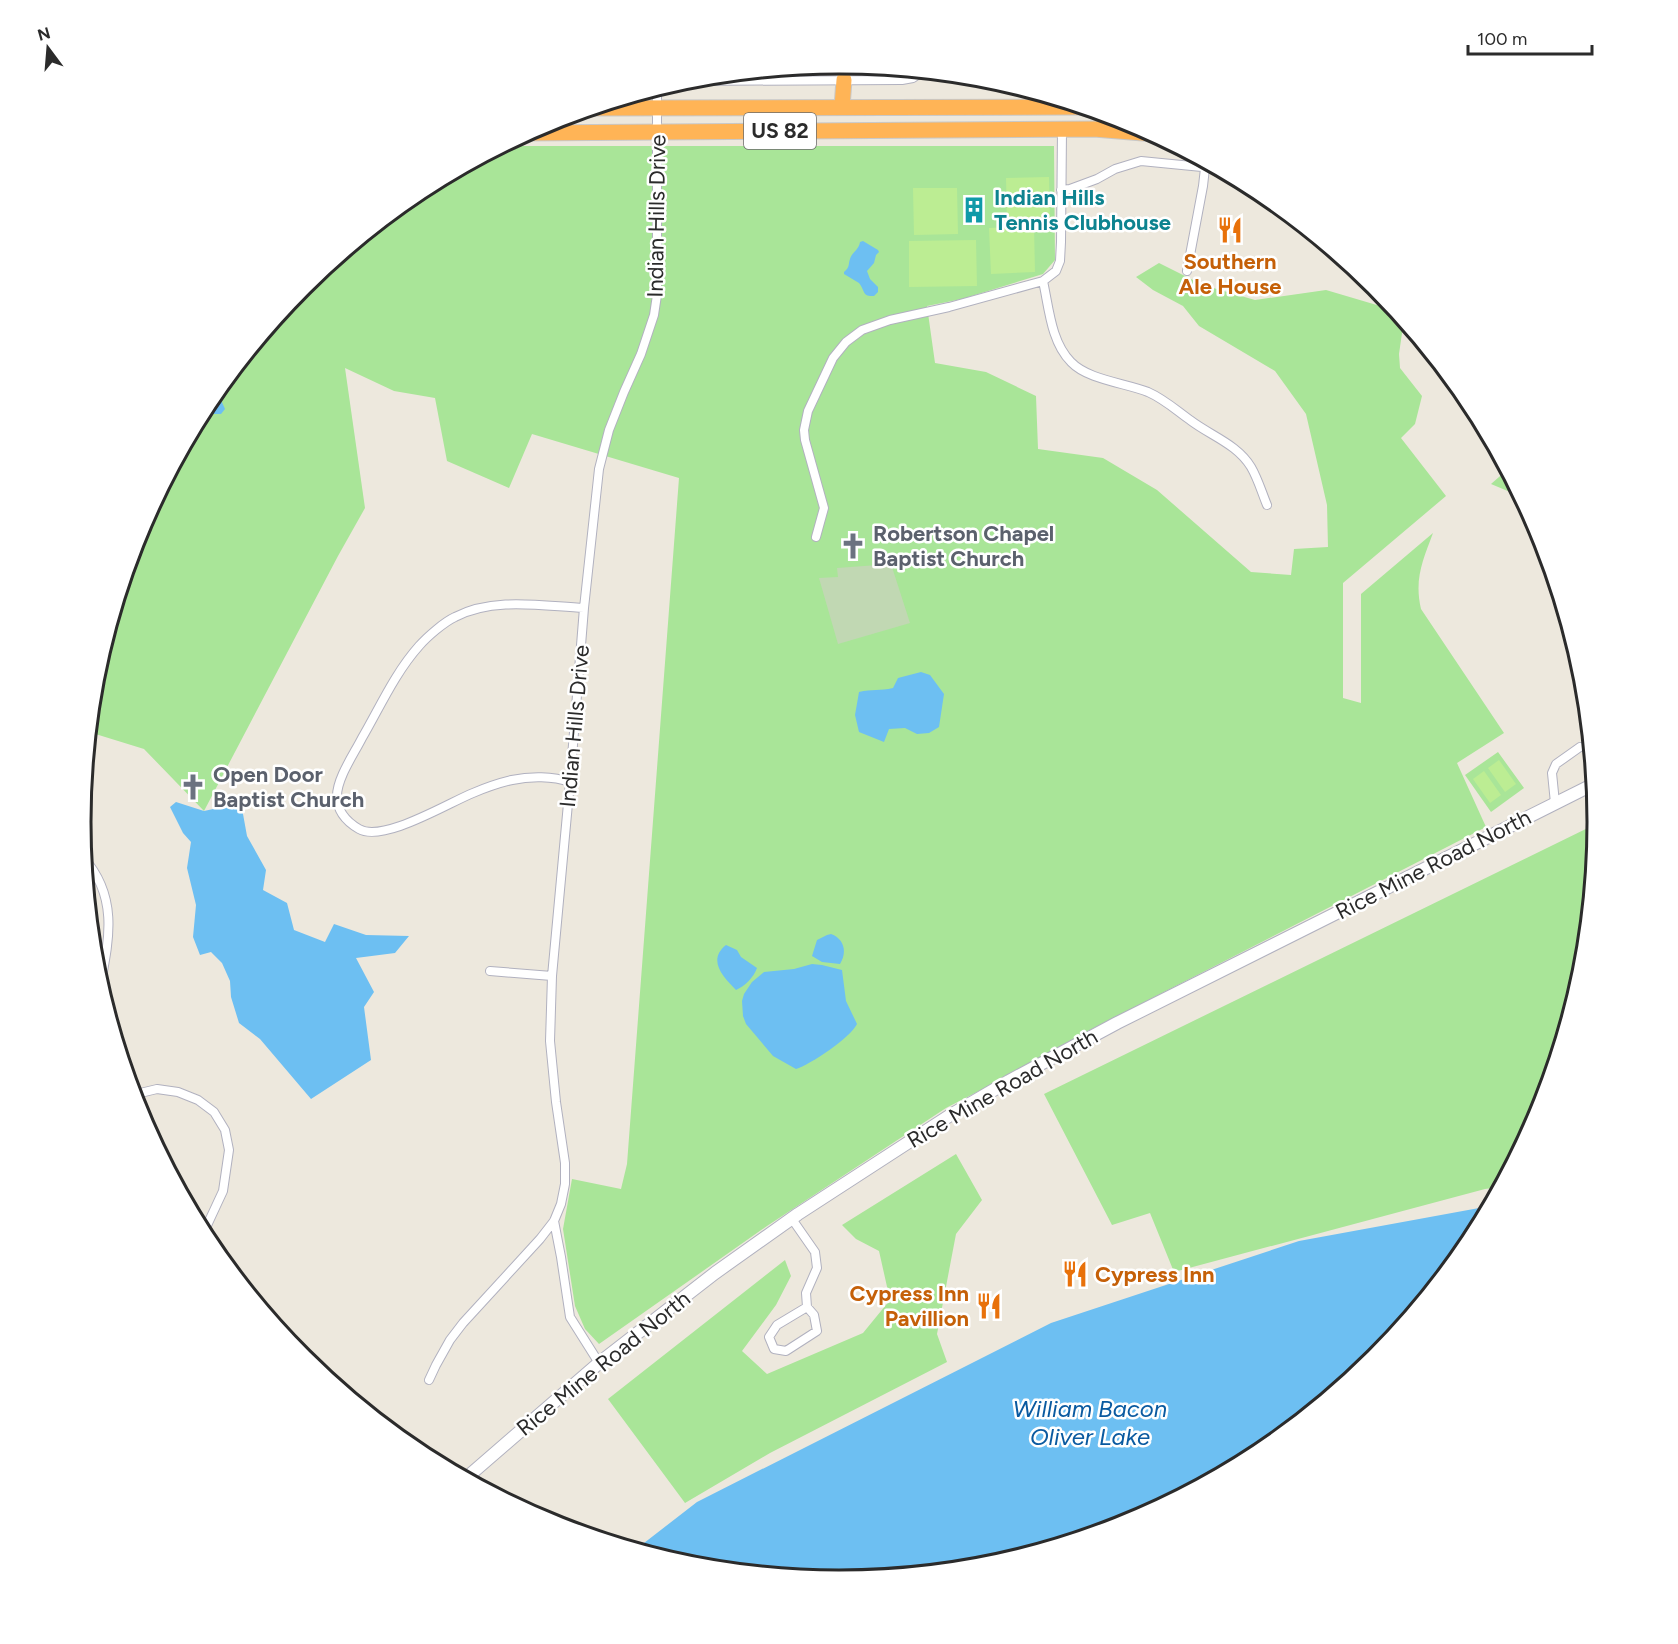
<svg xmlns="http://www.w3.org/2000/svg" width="1678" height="1644" viewBox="0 0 1678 1644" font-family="Figtree,sans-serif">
	<rect width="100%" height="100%" fill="#ede8dd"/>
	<!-- green -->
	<path fill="#a9e598" d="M 502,146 L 1054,146 L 1055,260 L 1043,274 L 962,299 L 927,306 L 935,363 L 986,372 L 1036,396 L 1038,449 L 1103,458 L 1157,490 L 1251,572 L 1291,575 L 1294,549 L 1328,547 L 1327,505 L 1306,414 L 1275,371 L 1199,326 L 1183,306 L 1153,290 L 1136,277 L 1159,263 L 1203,285 L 1255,300 L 1326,290 L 1397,311 L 1404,319 L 1399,354 L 1400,368 L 1422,396 L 1415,424 L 1401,438 L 1446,496 L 1343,583 L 1343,698 L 1361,703 L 1361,594 L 1433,533 C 1423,560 1414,579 1421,609 L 1504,733 L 1457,763 L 1486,827 L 1084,1033 L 1008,1076 L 946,1108 L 767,1226 L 599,1344 L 585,1329 L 575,1306 L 563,1229 L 572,1179 L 621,1189 L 627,1164 L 679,478 L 532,434 L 509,488 L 447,461 L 435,398 L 394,391 L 345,368 L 365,508 L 338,556 L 204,811 L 144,749 L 89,732 L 95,674 L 138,531 L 208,400 L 303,285 L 418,191 Z
		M 1507,470 L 1522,497 L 1491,484 Z
		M 1498,752 L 1524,788 L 1491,812 L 1465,775 Z
		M 1598,823 L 1583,970 L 1540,1113 L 1500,1187 L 1485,1189 L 1174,1272 L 1150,1213 L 1112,1225 L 1044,1094 Z
		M 956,1154 L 982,1200 L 956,1234 L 937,1334 L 947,1362 L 770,1453 L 685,1503 L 608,1399 L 785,1260 L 791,1276 L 776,1305 L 742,1351 L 767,1374 L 863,1333 L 890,1300 L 879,1251 L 856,1239 L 842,1225 Z"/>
	<!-- cemetery -->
	<path fill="#c1d8b3" d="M 891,564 L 910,623 L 838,644 L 819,578 L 838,577 L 837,568 Z"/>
	<!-- pitch -->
	<path fill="#bced93" d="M 1049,177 L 1050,223 L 1007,224 L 1006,178 Z
		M 957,188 L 958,234 L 914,235 L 913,188 Z
		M 1034,226 L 1035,272 L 991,274 L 989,228 Z
		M 976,240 L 977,286 L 909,287 L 909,241 Z
		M 1499,760 L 1516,784 L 1505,792 L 1488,768 Z
		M 1484,771 L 1501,795 L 1490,803 L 1473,779 Z"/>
	<!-- water -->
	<path fill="#6dbff2" d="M 863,241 L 878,250 L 879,252 L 876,255 L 874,263 L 867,271 L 870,279 L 878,287 L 878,292 L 874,296 C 862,297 865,290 859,283 L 844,274 L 844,272 C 850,267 848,265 850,259 C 852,252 859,250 860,242 Z
		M 220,385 L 221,400 L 225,409 L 221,414 L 201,414 L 208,400 Z
		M 921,672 L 930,675 L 944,694 L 939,727 L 929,733 L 917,734 L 905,728 L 889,729 L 884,742 L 859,732 L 855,715 L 859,692 C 872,689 880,691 893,688 L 898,678 Z
		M 176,802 L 204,811 L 241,803 L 247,836 L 266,870 L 263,890 L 287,903 L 294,930 L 325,942 L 334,924 L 366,935 L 409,936 L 395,953 L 356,958 L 374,992 L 364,1007 L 371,1060 L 311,1099 L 260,1039 L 239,1023 L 231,997 L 230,981 L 222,963 L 211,952 L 200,955 L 193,937 L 196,905 L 187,868 L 191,842 L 183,833 L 170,807 Z
		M 831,934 C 845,939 847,953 840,964 L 822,962 L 812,956 L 817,940 L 827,935 Z
		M 726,945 L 737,950 L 741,957 L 757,968 C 754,977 745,986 736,990 C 723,977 707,960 726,945 Z
		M 812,964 L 822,965 L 842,970 L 846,1001 L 857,1024 C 851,1037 810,1065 796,1069 L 773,1056 L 746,1024 L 743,1016 L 742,1001 L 744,994 L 752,982 L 764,972 L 794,969 Z
		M 1490,1206 L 1470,1244 L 1375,1359 L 1260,1453 L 1129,1523 L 987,1566 L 839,1581 L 691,1566 L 635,1550 L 697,1502 L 1051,1323 L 1299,1241 Z"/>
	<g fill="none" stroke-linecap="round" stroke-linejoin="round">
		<!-- street casing -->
		<g stroke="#b1b1bf" stroke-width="10">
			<path id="street" d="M 680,81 L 902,80 L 913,78 L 923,71
				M 1061,190 L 1070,189 L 1097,179 L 1115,169 L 1141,161 L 1202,167 L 1226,172
				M 1187,271 L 1203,186 L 1205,168
				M 1043,281 C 1049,308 1051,342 1071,362 C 1088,380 1126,383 1148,392 C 1164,399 1176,410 1190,420 C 1211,436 1237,444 1251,467 C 1258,479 1262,493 1267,505
				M 816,537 L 824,508 L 805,440 L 804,430 L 808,411 L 833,358 L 846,342 L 862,330 L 890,320 L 949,307 L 1043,281 L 1056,271 L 1060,261 L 1061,242 L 1062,130
				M 570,782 C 553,776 530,776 512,780 C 499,783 485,788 473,793 C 448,803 383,843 359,829 C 347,822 337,811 337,796 C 337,778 354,754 362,738 C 380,707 395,673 419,646 C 427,637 444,622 455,617 C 494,597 541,606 584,608
				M 1555,803 L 1552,773 L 1556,764 L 1580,747
				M 83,857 C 119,897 109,940 100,987
				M 490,971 L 552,976
				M 132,1095 L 157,1089 L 178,1092 L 198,1100 L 214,1112 L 225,1130 L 229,1150 L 223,1191 L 203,1234
				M 792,1219 L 815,1252 L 817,1268 L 806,1293 L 807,1307 L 777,1325 L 769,1337 L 774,1349 L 786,1351 L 817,1331 L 814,1315 L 807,1307
				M 554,1221 L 561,1257 L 570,1317 L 599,1363
				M 429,1380 L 436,1365 L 450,1340 L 463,1323 L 540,1239 L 554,1221 L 561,1204 L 565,1184 L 565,1163 L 556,1102 L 550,1041 L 552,976 L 570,782 L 584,608 L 599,469 L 609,430 L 624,392 L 641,354 L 654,315 L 657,295 L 657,88"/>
		</g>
		<!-- secondary casing -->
		<g stroke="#b1b1bf" stroke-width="14">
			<path id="secondary" d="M 465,1479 L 599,1363 L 715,1273 L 798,1214 L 949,1116 L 1009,1081 L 1117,1023 L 1594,784"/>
		</g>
		<!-- highway casing -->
		<g stroke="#c8c8c8" stroke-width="17">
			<path id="highway" d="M 842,107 L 844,80
				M 589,108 L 1083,107
				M 526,133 L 1094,129 L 1155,134"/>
		</g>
		<!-- street -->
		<use href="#street" stroke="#fff" stroke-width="8"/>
		<!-- secondary -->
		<use href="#secondary" stroke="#fff" stroke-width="12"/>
		<!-- highway -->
		<use href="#highway" stroke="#ffb456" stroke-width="15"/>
	</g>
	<!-- icons -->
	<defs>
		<g id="building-bare" transform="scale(2.07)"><path d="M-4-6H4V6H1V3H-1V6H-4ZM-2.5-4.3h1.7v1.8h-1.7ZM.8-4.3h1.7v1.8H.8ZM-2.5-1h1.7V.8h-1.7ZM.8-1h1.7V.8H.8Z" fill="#0f9aa8" stroke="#fff" stroke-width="2.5" paint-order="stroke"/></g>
		<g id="restaurant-bare" transform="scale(2.07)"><path d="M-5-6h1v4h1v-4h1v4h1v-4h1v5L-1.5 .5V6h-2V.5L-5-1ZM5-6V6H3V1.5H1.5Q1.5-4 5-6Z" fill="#e8710a" stroke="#fff" stroke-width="2.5" paint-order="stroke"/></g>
		<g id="church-bare" transform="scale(2.07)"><path d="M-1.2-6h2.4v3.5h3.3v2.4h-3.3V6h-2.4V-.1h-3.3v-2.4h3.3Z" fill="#6b7280" stroke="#fff" stroke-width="2.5" paint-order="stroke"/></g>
	</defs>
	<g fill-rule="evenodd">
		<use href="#building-bare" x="974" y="210"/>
		<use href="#restaurant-bare" x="1230" y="230"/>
		<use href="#church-bare" x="853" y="546"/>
		<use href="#church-bare" x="193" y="787"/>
		<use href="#restaurant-bare" x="1075" y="1274"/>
		<use href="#restaurant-bare" x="989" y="1306"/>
	</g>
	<g text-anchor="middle" stroke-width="5" stroke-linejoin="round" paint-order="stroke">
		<!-- shield labels -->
		<rect fill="#fff" stroke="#6b6b6b" stroke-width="1.5" x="744" y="113" width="72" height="36" rx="4.5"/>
		<g font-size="21" font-weight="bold" fill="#2b2b2b">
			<text x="780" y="138">US 82</text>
		</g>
		<!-- culture labels -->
		<g font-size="22" font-weight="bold" fill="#0d838f" stroke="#fff" text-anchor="start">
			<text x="994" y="205">Indian Hills<tspan x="994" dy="25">Tennis Clubhouse</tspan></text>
		</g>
		<!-- street labels -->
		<g font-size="22" fill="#2b2b2b" stroke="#fff">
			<text transform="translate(656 216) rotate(-89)" y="8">Indian Hills Drive</text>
			<text transform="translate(574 726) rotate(-85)" y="8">Indian Hills Drive</text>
			<text transform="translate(1433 864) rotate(-27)" y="8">Rice Mine Road North</text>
			<text transform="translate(1002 1088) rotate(-30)" y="8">Rice Mine Road North</text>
			<text transform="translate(603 1363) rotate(-39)" y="8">Rice Mine Road North</text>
		</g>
		<!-- food labels -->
		<g font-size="22" font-weight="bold" fill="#c56008" stroke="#fff">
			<text x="1230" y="269">Southern<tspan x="1230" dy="25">Ale House</tspan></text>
			<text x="1095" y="1282" text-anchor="start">Cypress Inn</text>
			<text x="969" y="1301" text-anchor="end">Cypress Inn<tspan x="969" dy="25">Pavillion</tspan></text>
		</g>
		<!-- worship labels -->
		<g font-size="22" font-weight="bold" fill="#5b616d" stroke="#fff" text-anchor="start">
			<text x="873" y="541">Robertson Chapel<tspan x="873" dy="25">Baptist Church</tspan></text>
			<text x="213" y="782">Open Door<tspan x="213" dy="25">Baptist Church</tspan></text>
		</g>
		<!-- water labels -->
		<g font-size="24" font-style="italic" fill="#0a5aa0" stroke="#fff">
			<text x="1090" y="1417">William Bacon<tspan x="1090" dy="28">Oliver Lake</tspan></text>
		</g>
	</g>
	<!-- crop -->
	<path d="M0 0H1678V1644H0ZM91 822a748 748 0 1 1 1496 0a748 748 0 1 1-1496 0Z" fill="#fff" fill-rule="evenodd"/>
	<path fill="none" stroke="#2b2b2b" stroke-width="3" d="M91 822a748 748 0 1 1 1496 0a748 748 0 1 1-1496 0Z"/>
	<!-- north arrow -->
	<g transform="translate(48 48) rotate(344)" stroke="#ffffff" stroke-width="4.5" paint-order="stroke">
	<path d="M0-4.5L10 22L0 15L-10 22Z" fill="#2b2b2b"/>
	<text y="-9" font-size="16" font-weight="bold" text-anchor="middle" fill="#2b2b2b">N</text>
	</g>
	<!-- scale -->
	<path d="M1468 45v9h124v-9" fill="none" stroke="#2b2b2b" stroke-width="3"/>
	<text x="1477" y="45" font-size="18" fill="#2b2b2b" stroke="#ffffff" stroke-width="4.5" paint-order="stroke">100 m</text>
</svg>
